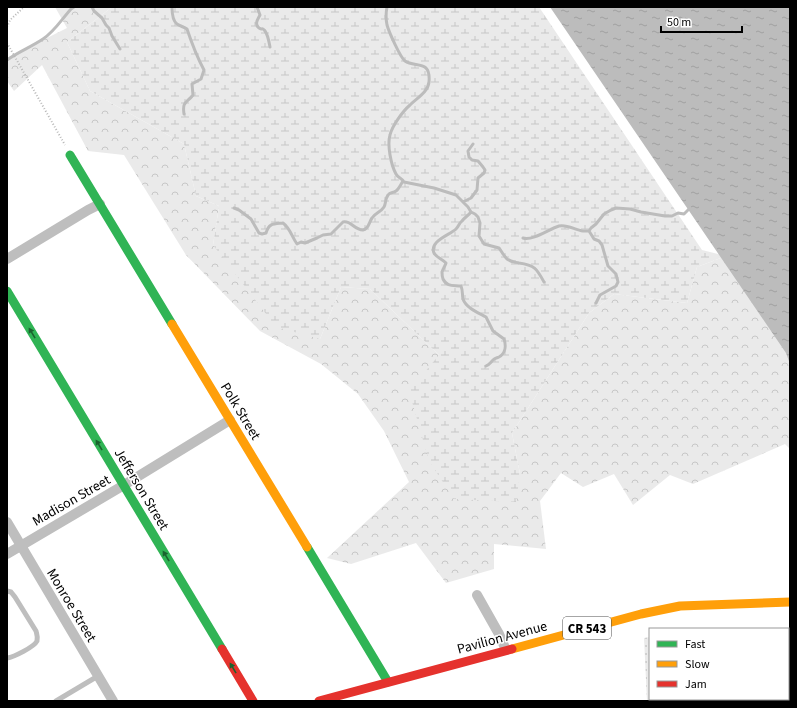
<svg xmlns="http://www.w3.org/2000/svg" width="797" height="708" viewBox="0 0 797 708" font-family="'Source Sans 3',sans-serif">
	<defs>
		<pattern id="grass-dots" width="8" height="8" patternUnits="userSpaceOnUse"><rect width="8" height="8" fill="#eaeaea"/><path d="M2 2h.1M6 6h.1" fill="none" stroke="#c7c7c7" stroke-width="1.8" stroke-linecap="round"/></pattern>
		<pattern id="forest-crowns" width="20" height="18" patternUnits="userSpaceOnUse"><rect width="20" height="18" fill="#eaeaea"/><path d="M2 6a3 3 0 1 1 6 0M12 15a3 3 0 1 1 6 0" fill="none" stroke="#c7c7c7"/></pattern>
		<pattern id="wetland-marsh" width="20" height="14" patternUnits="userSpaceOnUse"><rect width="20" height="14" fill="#eaeaea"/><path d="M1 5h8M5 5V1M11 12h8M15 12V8" fill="none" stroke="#c7c7c7"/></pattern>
		<pattern id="water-ripples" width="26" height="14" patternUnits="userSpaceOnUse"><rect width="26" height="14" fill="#bcbcbc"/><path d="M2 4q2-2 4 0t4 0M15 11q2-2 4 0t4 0" fill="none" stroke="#a0a0a0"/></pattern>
	</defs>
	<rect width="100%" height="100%" fill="#fff"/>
	<!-- grass -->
	<path fill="url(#grass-dots)" d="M 790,628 L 790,701 L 647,701 L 644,638 L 650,637 L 650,699 L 788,699 L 788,629 L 742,629 Z"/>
	<!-- forest -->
	<path fill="url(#forest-crowns)" d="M 55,7 L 112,7 L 67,42 L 90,91 L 184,144 L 196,196 L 219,206 L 213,245 L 320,339 L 341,287 L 370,289 L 439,355 L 520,474 L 512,433 L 589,313 L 614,294 L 687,303 L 697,267 L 726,256 L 773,321 L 790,362 L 790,449 L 785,444 L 693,484 L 670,475 L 633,505 L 614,474 L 583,487 L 561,473 L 540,501 L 546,549 L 494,544 L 494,569 L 446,583 L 416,543 L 351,564 L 327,558 L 409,482 L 384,431 L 358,394 L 321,364 L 260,331 L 186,255 L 124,155 L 88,151 L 42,65 L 14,91 L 7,81 L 7,58 L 67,28 Z"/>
	<!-- wetland -->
	<path fill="url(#wetland-marsh)" d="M 112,7 L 539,7 L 702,250 L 726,256 L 697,267 L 687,303 L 614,294 L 589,313 L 512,433 L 520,474 L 516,502 L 454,499 L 429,461 L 409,391 L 439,355 L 370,289 L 341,287 L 320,339 L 276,327 L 213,245 L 219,206 L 196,196 L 184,144 L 90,91 L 67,42 Z"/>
	<!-- water -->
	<path fill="url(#water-ripples)" d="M 550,7 L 790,7 L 790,364 L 786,353 Z"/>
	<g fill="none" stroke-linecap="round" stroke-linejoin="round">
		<!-- stream -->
		<path stroke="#bcbcbc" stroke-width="3" d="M 92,7 L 94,11 L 102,18 L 106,25 L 109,28 L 112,36 L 120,49
			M 172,7 C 172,12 173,21 177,24 C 180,26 184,27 187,29 C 192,44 196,55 204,70 L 201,79 L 192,84 L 193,95 C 187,103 182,101 184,114
			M 257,7 L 260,15 C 258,19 254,24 259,28 C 264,31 261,26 265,31 C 268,35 269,42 270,47
			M 387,7 C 386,12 386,20 387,25 C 389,32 400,57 405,61 C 415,68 431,59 429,82 C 428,92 417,98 410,105 C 403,111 392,126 390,135 C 387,145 391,165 396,174 C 398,178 402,178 404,182 L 434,188 L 456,195 L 468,207 L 471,212 L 475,214 L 478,217 L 480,223 L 479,236 L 484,244 L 499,248 C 502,252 504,256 507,259 C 511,262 515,262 519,263 C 535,265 537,269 544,282
			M 7,60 C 18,52 31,47 43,39 C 54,32 62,19 71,9 L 74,7
			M 463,202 L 471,198 L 477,190 L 478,178 L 484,173 L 485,170 L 483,167 L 478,161 L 472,160 L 469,157 L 468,151 L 473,144
			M 234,208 L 239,210 L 251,219 L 259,233 L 262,234 L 266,233 C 269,223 273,224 283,223 C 290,228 292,237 297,244 L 301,242 L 305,243 L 317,238 L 323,235 L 331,234 L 343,222 C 351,220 354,230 363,230 C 369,229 369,222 372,218 C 375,213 381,212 384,207 C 386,204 385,199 388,195 C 390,192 393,193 396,191 C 399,189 401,184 403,181
			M 471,212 C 468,216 465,217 462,221 C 459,223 459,226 456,229 C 450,235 429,241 434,253 C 436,257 442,259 446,263 C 445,266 443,269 442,272 C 442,275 442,276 443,279 C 447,287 453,285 461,286 C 463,291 462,294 463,299 C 466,308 479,313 486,317 L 493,331 L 504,339 C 506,345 506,353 499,357 C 497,358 495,358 493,360 C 490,363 490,364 486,366
			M 589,231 L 591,228 L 596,224 L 604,214 L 611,210 L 616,208 L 630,209 L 641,212 L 665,216 L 672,216 L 678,213 L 684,214 L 690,208
			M 589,231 L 594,239 L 599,241 L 602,245 L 608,266 L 616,274 L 618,282 L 616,286 L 600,295 L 596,303
			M 523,238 C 533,241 549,229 559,226 C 567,224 575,230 583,231 C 585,231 587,231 589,231"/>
		<!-- path -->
		<path stroke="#b8b8b8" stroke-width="2" stroke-dasharray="1 2" stroke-linecap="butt" d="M 7,27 L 10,20 L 24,7
			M 7,43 L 65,145"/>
		<!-- lane -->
		<path stroke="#bebebe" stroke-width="5" d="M 7,591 L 11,592 L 15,597 L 36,631 C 37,635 38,637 37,641 C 34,647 14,657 7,658
			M 56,701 L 98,676"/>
		<!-- street -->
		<path stroke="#bebebe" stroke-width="10" d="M 7,259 L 88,210 L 100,204
			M 7,522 L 113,701
			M 7,554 L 124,485 L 230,420
			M 477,595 L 499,634 L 506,650"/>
		<!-- fast -->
		<path stroke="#30b455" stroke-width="9" d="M 70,155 L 172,324
			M 7,291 L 222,649
			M 307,547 L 388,682"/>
		<!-- slow -->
		<path stroke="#ff9f0a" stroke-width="9" d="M 172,324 L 307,547
			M 512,649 L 641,614 L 680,606 L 790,602"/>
		<!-- jam -->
		<path stroke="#e5322d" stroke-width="9" d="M 222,649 L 253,701
			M 319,701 L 512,649"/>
	</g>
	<!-- one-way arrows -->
	<defs><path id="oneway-solid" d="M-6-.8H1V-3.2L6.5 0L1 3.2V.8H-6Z"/></defs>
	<g fill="#1a632f">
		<use href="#oneway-solid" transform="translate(32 333) rotate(-121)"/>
		<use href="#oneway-solid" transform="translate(99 445) rotate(-121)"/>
		<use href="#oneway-solid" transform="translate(166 556) rotate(-121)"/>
		<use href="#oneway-solid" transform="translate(233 668) rotate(-121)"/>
	</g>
	<g text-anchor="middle" stroke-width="3" stroke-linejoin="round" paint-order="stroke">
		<!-- shield labels -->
		<rect fill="#fff" stroke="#4c4c4c" stroke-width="1" x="563" y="617" width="48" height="22" rx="3"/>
		<g font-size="13" font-weight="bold" fill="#000">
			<text x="587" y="633">CR 543</text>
		</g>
		<!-- street labels -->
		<g font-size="14" fill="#000" stroke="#fff">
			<text transform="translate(241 411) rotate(59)" y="5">Polk Street</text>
			<text transform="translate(142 489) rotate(59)" y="5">Jefferson Street</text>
			<text transform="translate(71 500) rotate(-30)" y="5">Madison Street</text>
			<text transform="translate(72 605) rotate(59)" y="5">Monroe Street</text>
			<text transform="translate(502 637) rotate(-15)" y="5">Pavilion Avenue</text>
		</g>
	</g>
	<!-- border -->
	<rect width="797" height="708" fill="none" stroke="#000000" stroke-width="16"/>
	<!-- legend -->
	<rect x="649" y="628" width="140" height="72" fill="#ffffff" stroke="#999999"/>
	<rect x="657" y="641" width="20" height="6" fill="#30b455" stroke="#999999"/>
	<text x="685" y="648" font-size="12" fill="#000000">Fast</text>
	<rect x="657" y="661" width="20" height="6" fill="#ff9f0a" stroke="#999999"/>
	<text x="685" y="668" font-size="12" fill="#000000">Slow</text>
	<rect x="657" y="681" width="20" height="6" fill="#e5322d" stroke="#999999"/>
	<text x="685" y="688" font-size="12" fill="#000000">Jam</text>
	<!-- scale -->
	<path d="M661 26v6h81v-6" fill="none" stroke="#000000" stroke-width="2"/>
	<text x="667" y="26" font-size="12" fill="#000000" stroke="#ffffff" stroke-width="3" paint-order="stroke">50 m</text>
</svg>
